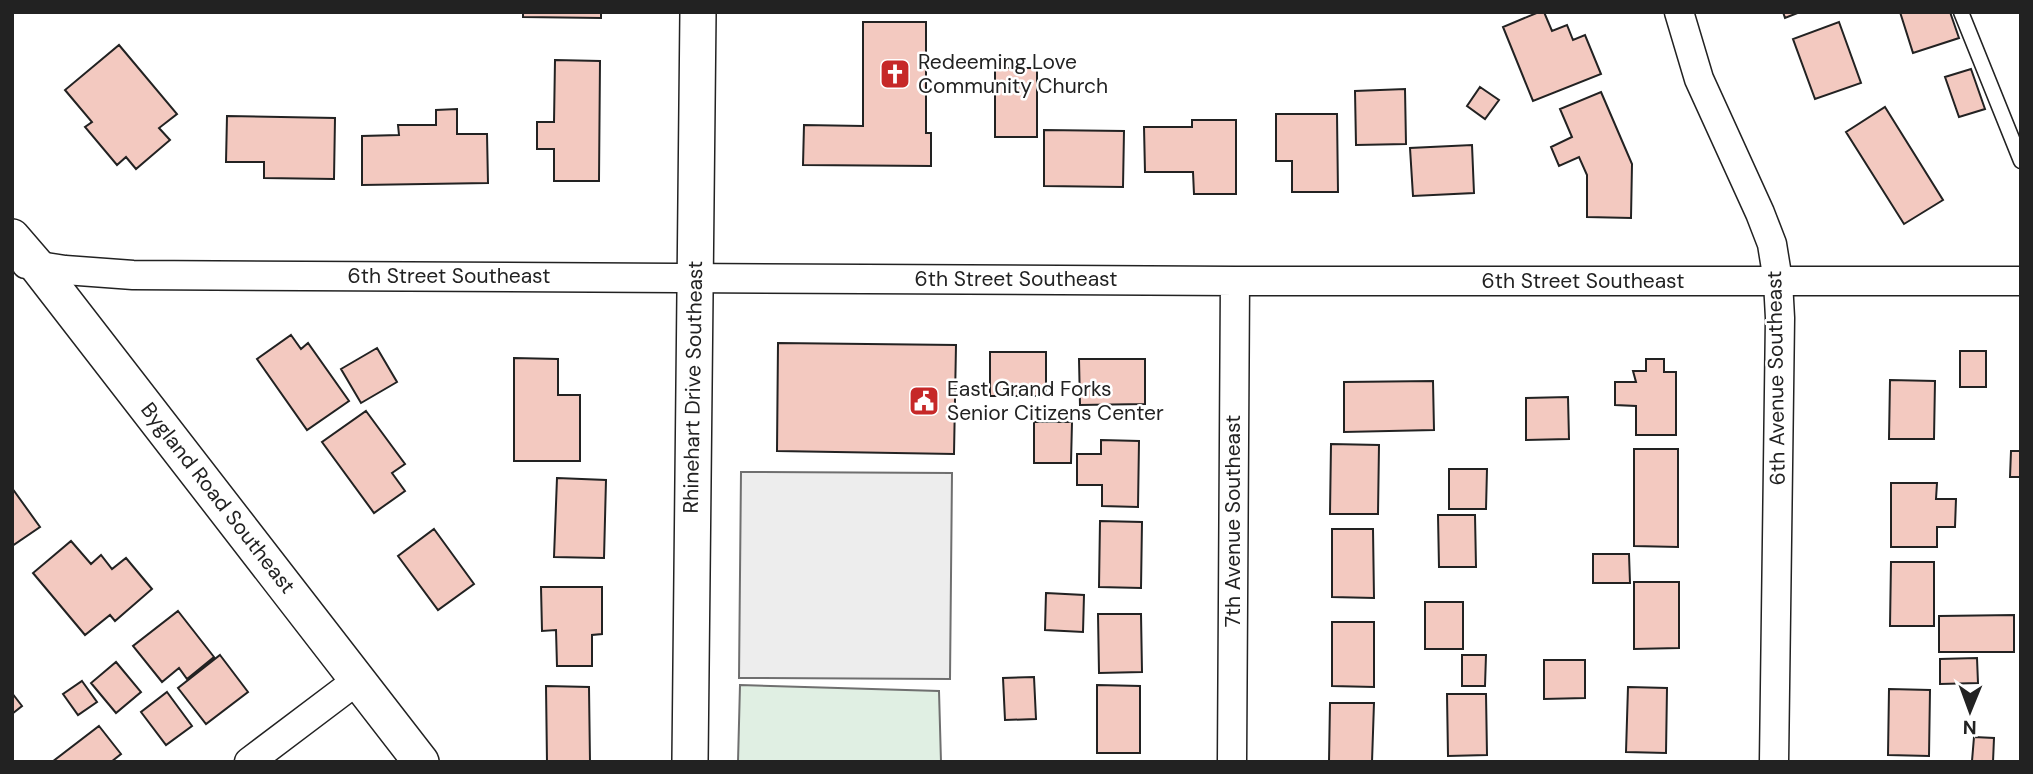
<svg xmlns="http://www.w3.org/2000/svg" width="2033" height="774" viewBox="0 0 2033 774" font-family="'DM Sans',sans-serif">
	<rect width="100%" height="100%" fill="#fff"/>
	<!-- green -->
	<path fill="#e0efe3" stroke="#6f6f6f" stroke-width="2" d="M 740,685 L 939,691 L 941,762 L 738,762 Z"/>
	<!-- parking -->
	<path fill="#ededed" stroke="#6f6f6f" stroke-width="2" d="M 741,472 L 952,473 L 950,679 L 739,678 Z"/>
	<!-- building -->
	<path fill="#f3c9c0" stroke="#222" stroke-width="2" d="M 523,12 L 601,12 L 601,18 L 523,17 Z
		M 1539,12 L 1544,12 L 1552,31 L 1567,25 L 1573,40 L 1585,35 L 1601,74 L 1533,101 L 1503,27 Z
		M 1783,12 L 1800,12 L 1785,18 Z
		M 1900,12 L 1950,12 L 1959,38 L 1913,53 Z
		M 863,22 L 926,22 L 926,133 L 931,133 L 931,166 L 803,165 L 804,125 L 863,126 Z
		M 1839,22 L 1861,83 L 1815,99 L 1793,39 Z
		M 119,45 L 177,114 L 159,128 L 170,140 L 136,169 L 126,157 L 117,165 L 85,127 L 92,122 L 65,90 Z
		M 555,60 L 600,61 L 599,181 L 554,181 L 554,149 L 537,149 L 537,122 L 554,122 Z
		M 995,68 L 1037,68 L 1037,137 L 995,137 Z
		M 1971,69 L 1985,109 L 1959,117 L 1945,77 Z
		M 1480,87 L 1499,100 L 1485,119 L 1467,106 Z
		M 1405,89 L 1406,144 L 1356,145 L 1355,91 Z
		M 1601,92 L 1632,164 L 1631,218 L 1587,217 L 1587,175 L 1579,157 L 1559,166 L 1551,147 L 1572,137 L 1560,109 Z
		M 1885,107 L 1943,200 L 1904,224 L 1846,132 Z
		M 457,109 L 457,134 L 487,134 L 488,183 L 362,185 L 362,136 L 399,135 L 398,125 L 436,125 L 436,110 Z
		M 1276,114 L 1337,114 L 1338,192 L 1292,192 L 1292,161 L 1276,161 Z
		M 227,116 L 335,118 L 334,179 L 264,178 L 264,162 L 226,162 Z
		M 1192,120 L 1236,120 L 1236,194 L 1194,194 L 1193,172 L 1145,172 L 1144,127 L 1192,127 Z
		M 1044,130 L 1124,131 L 1123,187 L 1044,186 Z
		M 1472,145 L 1474,193 L 1413,196 L 1410,148 Z
		M 291,335 L 301,349 L 308,343 L 349,401 L 307,430 L 257,359 Z
		M 778,343 L 956,345 L 954,454 L 777,451 Z
		M 377,348 L 397,382 L 361,403 L 341,369 Z
		M 1960,351 L 1986,351 L 1986,387 L 1960,387 Z
		M 990,352 L 1046,352 L 1046,396 L 990,396 Z
		M 514,358 L 558,359 L 558,395 L 580,395 L 580,461 L 514,461 Z
		M 1079,359 L 1145,359 L 1145,404 L 1080,405 Z
		M 1646,359 L 1664,359 L 1664,372 L 1676,372 L 1676,435 L 1636,435 L 1636,406 L 1615,405 L 1615,382 L 1636,382 L 1633,371 L 1646,371 Z
		M 1890,380 L 1935,381 L 1934,439 L 1889,439 Z
		M 1433,381 L 1434,430 L 1344,432 L 1344,382 Z
		M 1568,397 L 1569,439 L 1526,440 L 1526,398 Z
		M 366,411 L 405,464 L 392,473 L 405,491 L 374,513 L 322,442 Z
		M 1034,422 L 1072,422 L 1071,463 L 1034,463 Z
		M 1101,440 L 1139,441 L 1138,507 L 1102,506 L 1102,485 L 1077,485 L 1077,454 L 1101,454 Z
		M 1331,444 L 1379,445 L 1378,514 L 1330,514 Z
		M 1634,449 L 1678,449 L 1678,547 L 1634,546 Z
		M 2011,451 L 2021,451 L 2021,477 L 2010,477 Z
		M 1449,469 L 1487,469 L 1486,509 L 1449,509 Z
		M 557,478 L 606,480 L 604,558 L 554,557 Z
		M 1891,483 L 1937,483 L 1936,499 L 1956,499 L 1955,527 L 1937,527 L 1937,547 L 1891,547 Z
		M 12,488 L 40,527 L 12,546 Z
		M 1438,515 L 1475,515 L 1476,567 L 1439,567 Z
		M 1100,521 L 1142,522 L 1141,588 L 1099,587 Z
		M 434,529 L 474,584 L 438,610 L 398,556 Z
		M 1332,529 L 1373,529 L 1374,598 L 1332,597 Z
		M 71,541 L 91,564 L 101,555 L 112,569 L 126,558 L 152,589 L 115,621 L 110,615 L 85,635 L 33,573 Z
		M 1593,554 L 1629,554 L 1630,583 L 1593,583 Z
		M 1891,562 L 1934,562 L 1934,626 L 1890,626 Z
		M 1634,582 L 1679,582 L 1679,648 L 1634,649 Z
		M 541,587 L 602,587 L 602,634 L 592,635 L 592,666 L 557,666 L 556,630 L 542,631 Z
		M 1046,593 L 1084,595 L 1083,632 L 1045,630 Z
		M 1425,602 L 1463,602 L 1463,649 L 1425,649 Z
		M 178,611 L 214,657 L 187,679 L 179,668 L 162,682 L 133,646 Z
		M 1098,614 L 1141,614 L 1142,672 L 1099,673 Z
		M 2014,615 L 2014,652 L 1939,652 L 1939,616 Z
		M 1332,622 L 1374,622 L 1374,687 L 1332,686 Z
		M 220,655 L 248,692 L 206,724 L 178,688 Z
		M 1462,655 L 1486,655 L 1485,686 L 1462,686 Z
		M 1977,658 L 1978,683 L 1940,684 L 1940,659 Z
		M 1544,660 L 1585,660 L 1585,698 L 1544,699 Z
		M 116,662 L 141,692 L 116,713 L 91,683 Z
		M 1034,677 L 1036,719 L 1005,720 L 1003,678 Z
		M 82,681 L 97,702 L 78,715 L 63,694 Z
		M 1097,685 L 1140,686 L 1140,753 L 1097,753 Z
		M 546,686 L 589,687 L 590,762 L 547,762 Z
		M 1628,687 L 1667,688 L 1666,753 L 1626,752 Z
		M 1889,689 L 1930,690 L 1929,756 L 1888,755 Z
		M 167,692 L 192,726 L 166,745 L 141,712 Z
		M 12,693 L 22,706 L 12,714 Z
		M 1447,694 L 1486,694 L 1487,755 L 1448,756 Z
		M 1330,703 L 1374,703 L 1372,762 L 1329,762 Z
		M 99,726 L 121,754 L 111,762 L 52,762 Z
		M 1974,737 L 1994,738 L 1993,762 L 1972,761 Z"/>
	<g fill="none" stroke-linecap="round" stroke-linejoin="round">
		<!-- service casing -->
		<g stroke="#222" stroke-width="17">
			<path id="service" d="M 1961,12 L 2021,161"/>
		</g>
		<!-- minor casing -->
		<g stroke="#222" stroke-width="31">
			<path id="minor" d="M 1679,12 L 1699,79 L 1760,213 L 1772,244 L 1778,281 L 1780,318 L 1774,762
				M 26,264 L 65,270 L 133,275 L 1235,281 L 2021,281
				M 249,762 L 359,679
				M 1232,762 L 1235,281"/>
		</g>
		<!-- tertiary casing -->
		<g stroke="#222" stroke-width="38">
			<path id="tertiary" d="M 12,237 L 37,266 L 421,762
				M 690,762 L 698,12"/>
		</g>
		<!-- service -->
		<use href="#service" stroke="#fff" stroke-width="14"/>
		<!-- minor -->
		<use href="#minor" stroke="#fff" stroke-width="28"/>
		<!-- tertiary -->
		<use href="#tertiary" stroke="#fff" stroke-width="35"/>
	</g>
	<!-- icons -->
	<defs>
		<g id="church-square" transform="scale(1.575)"><rect x="-9" y="-9" width="18" height="18" rx="4" fill="#c62828" stroke="#fff"/><path d="M-1.2-6h2.4v3.5h3.3v2.4h-3.3V6h-2.4V-.1h-3.3v-2.4h3.3Z" fill="#fff"/></g>
		<g id="civic-square" transform="scale(1.575)"><rect x="-9" y="-9" width="18" height="18" rx="4" fill="#c62828" stroke="#fff"/><path d="M-.6-6.5H3V-4.5H.6V-3L4-1V1h2V6H-6V1h2V-1L-.6-3ZM-1.2 2.5V6h2.4V2.5Z" fill="#fff"/></g>
	</defs>
	<g fill-rule="evenodd">
		<use href="#church-square" x="895" y="74"/>
		<use href="#civic-square" x="924" y="401"/>
	</g>
	<g text-anchor="middle" stroke-width="5" stroke-linejoin="round" paint-order="stroke">
		<!-- poi labels -->
		<g font-size="21" fill="#222" stroke="#fff" text-anchor="start">
			<text x="918" y="69">Redeeming Love<tspan x="918" dy="24">Community Church</tspan></text>
			<text x="947" y="396">East Grand Forks<tspan x="947" dy="24">Senior Citizens Center</tspan></text>
		</g>
		<!-- street labels -->
		<g font-size="21" fill="#222" stroke="#fff">
			<text x="449" y="283">6th Street Southeast</text>
			<text x="1016" y="286">6th Street Southeast</text>
			<text x="1583" y="288">6th Street Southeast</text>
			<text transform="translate(1776 378) rotate(-91)" y="7">6th Avenue Southeast</text>
			<text transform="translate(693 387) rotate(-89)" y="7">Rhinehart Drive Southeast</text>
			<text transform="translate(218 498) rotate(52)" y="7">Bygland Road Southeast</text>
			<text transform="translate(1233 521) rotate(-90)" y="7">7th Avenue Southeast</text>
		</g>
	</g>
	<!-- border -->
	<rect width="2033" height="774" fill="none" stroke="#222222" stroke-width="28"/>
	<!-- north arrow -->
	<g transform="translate(1970 711) rotate(181)" stroke="#ffffff" stroke-width="5" paint-order="stroke">
	<path d="M0-5L12 26L0 18L-12 26Z" fill="#222222"/>
	<text y="-10" font-size="19" font-weight="bold" text-anchor="middle" fill="#222222">N</text>
	</g>
</svg>
